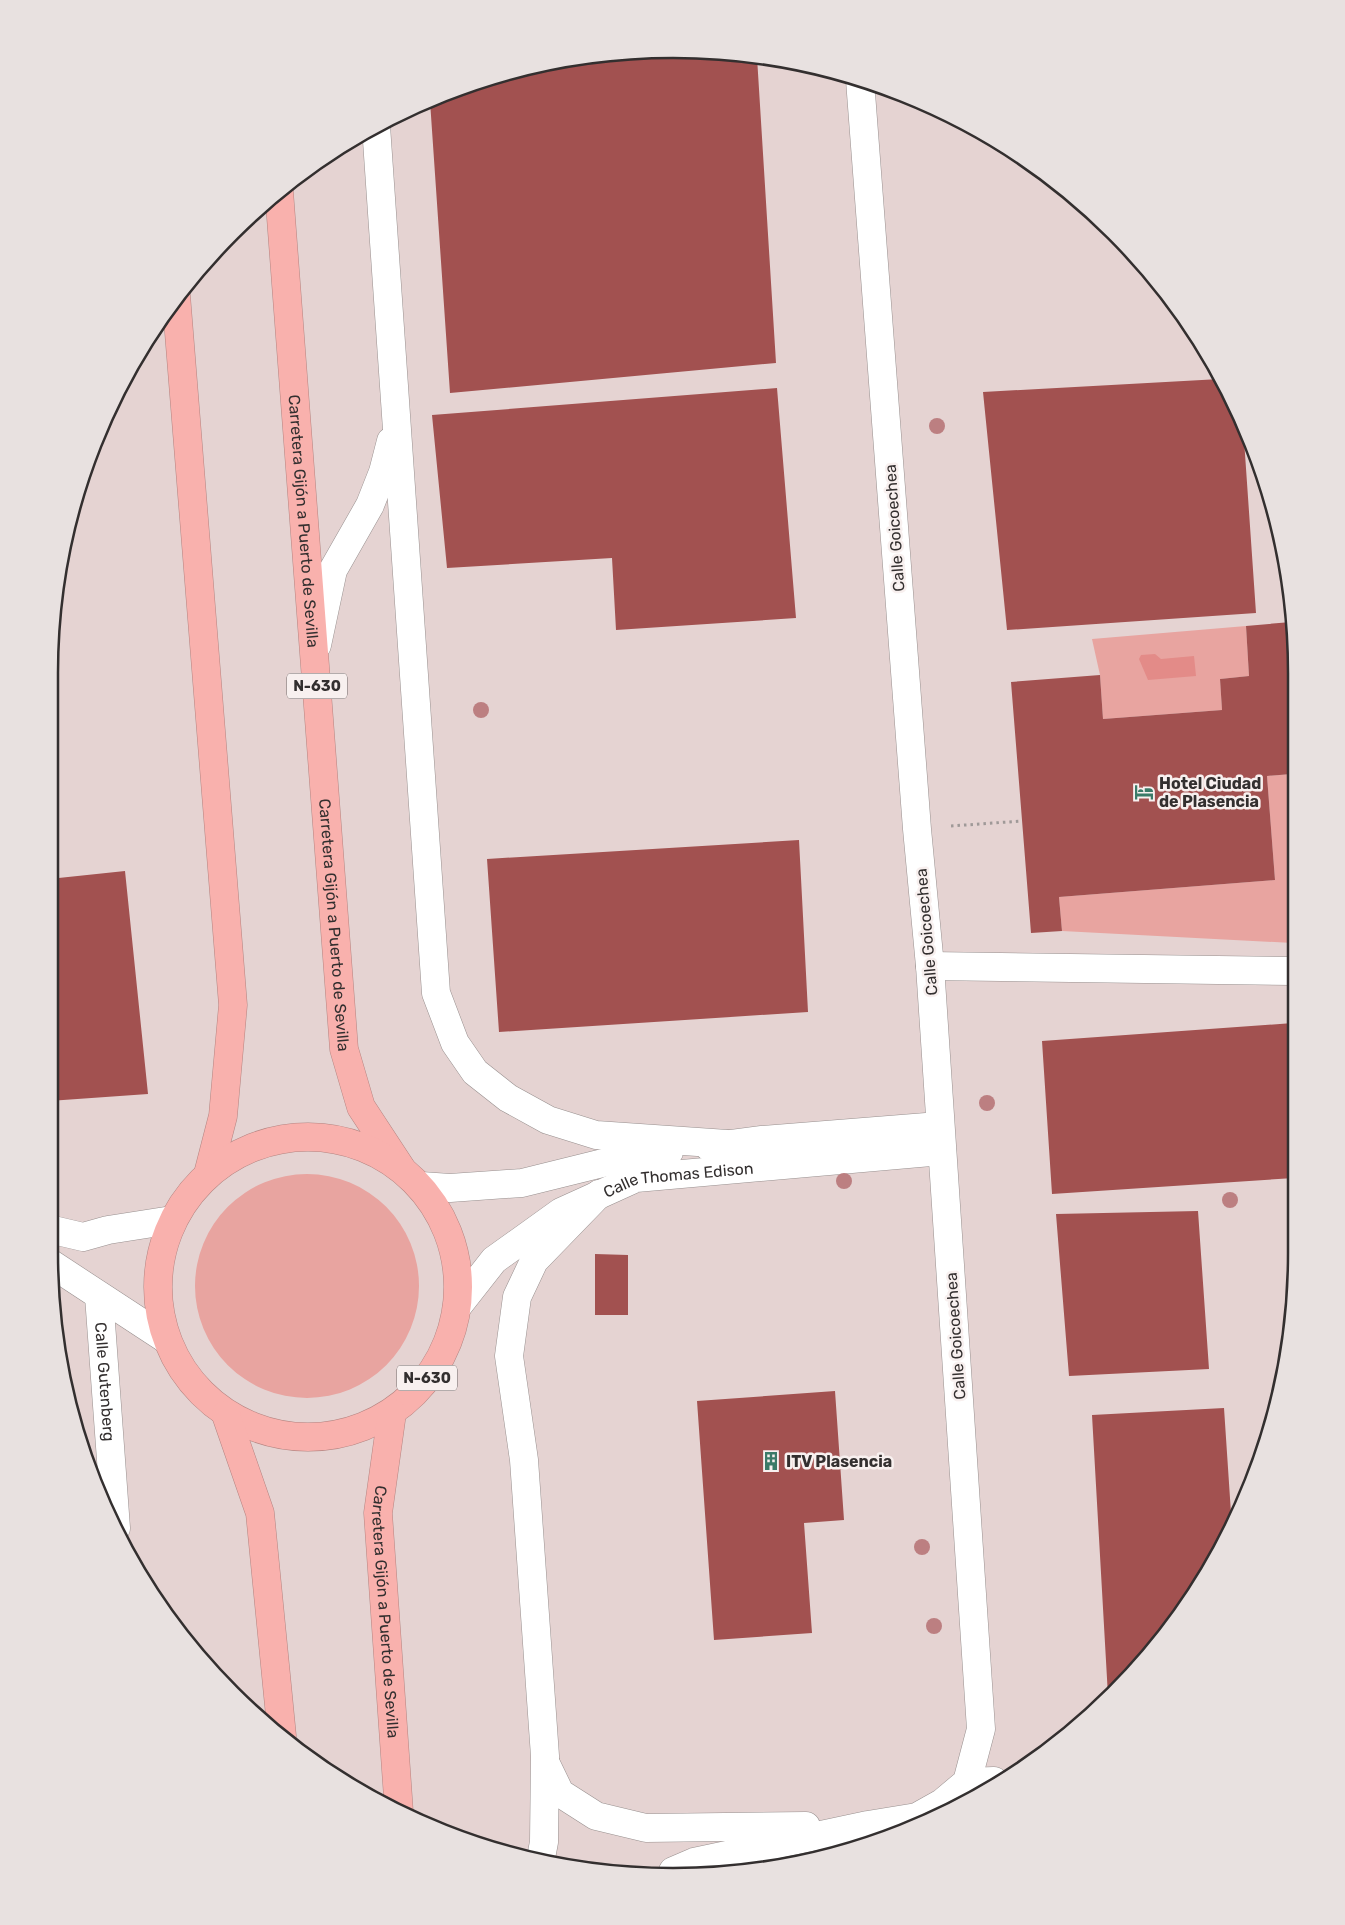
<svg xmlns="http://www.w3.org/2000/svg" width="1345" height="1925" viewBox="0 0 1345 1925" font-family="Rubik,sans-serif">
	<rect width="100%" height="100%" fill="#ebe3e2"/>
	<!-- built -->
	<path fill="#e5d3d2" d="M 713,50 L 834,70 L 948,113 L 1052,177 L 1141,261 L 1232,397 L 1275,511 L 1291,591 L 1295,1293 L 1275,1414 L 1232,1528 L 1168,1632 L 1084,1721 L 948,1812 L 834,1855 L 754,1871 L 591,1871 L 434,1829 L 360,1793 L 261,1722 L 154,1599 L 96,1491 L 70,1414 L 49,1253 L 49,672 L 61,551 L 96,434 L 132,360 L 178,293 L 261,204 L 360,132 L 472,82 L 591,54 Z"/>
	<!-- green -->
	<path fill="#e8a4a0" d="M 1246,626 L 1249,676 L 1220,679 L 1222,710 L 1103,719 L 1100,675 L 1092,639 Z
		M 1292,774 L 1293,943 L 1062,931 L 1059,897 L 1275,880 L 1267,776 Z
		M195 1286a112 112 0 1 1 224 0a112 112 0 1 1-224 0Z"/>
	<!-- water -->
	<path fill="#e38b88" d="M 1155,654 L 1161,659 L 1194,656 L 1196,676 L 1148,680 L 1139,659 L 1141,655 Z"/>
	<!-- building -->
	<path fill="#a25150" d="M 713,50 L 757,57 L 776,363 L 450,393 L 430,101 L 472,82 L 591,54 Z
		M 1220,379 L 1232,397 L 1243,425 L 1256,613 L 1007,630 L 983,392 Z
		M 777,388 L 796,618 L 616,630 L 612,558 L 447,568 L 432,415 Z
		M 1291,622 L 1292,774 L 1267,776 L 1275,880 L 1059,897 L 1062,931 L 1031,933 L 1011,682 L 1100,675 L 1103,719 L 1222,710 L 1220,679 L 1249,676 L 1246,626 Z
		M 799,840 L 808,1012 L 499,1032 L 487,859 Z
		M 125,871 L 148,1094 L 49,1101 L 49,879 Z
		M 1293,1023 L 1294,1178 L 1052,1194 L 1042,1041 Z
		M 1198,1211 L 1209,1369 L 1069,1376 L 1056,1214 Z
		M 595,1254 L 628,1255 L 628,1315 L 595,1315 Z
		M 835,1391 L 844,1520 L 804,1523 L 812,1633 L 714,1640 L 697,1401 Z
		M 1224,1408 L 1232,1528 L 1168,1632 L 1108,1696 L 1092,1415 Z"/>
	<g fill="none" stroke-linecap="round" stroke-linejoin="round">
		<!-- street casing -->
		<g stroke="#98908f" stroke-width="29">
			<g id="street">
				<path d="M 376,126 L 436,993 L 455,1043 L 475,1072 L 508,1098 L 548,1120 L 596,1135 L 727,1144"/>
				<path d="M 317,645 L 333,570 L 370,505 L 383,472 L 391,441"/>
				<path d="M 930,966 L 1293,971"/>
				<path d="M 709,1147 L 762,1140 L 939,1126"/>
				<path d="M 421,1186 L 450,1188 L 522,1183 L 623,1158 L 669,1152"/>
				<path d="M 49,1229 L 83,1237 L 108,1230 L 172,1220"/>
				<path d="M 50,1263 L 166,1339"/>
				<path id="s1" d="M 99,1296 L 116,1528"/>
				<path id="s2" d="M 457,1307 L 494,1260 L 561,1212 L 636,1178 L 942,1151"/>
				<path d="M 546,1764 L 560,1793 L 596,1816 L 646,1828 L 806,1826"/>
				<path d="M 967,1782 L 994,1781"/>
				<path d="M 541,1858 L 544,1842 L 545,1756 L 524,1460 L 509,1356 L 517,1297 L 534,1261 L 599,1194"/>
				<path d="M 673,1871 L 694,1862 L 868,1825 L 917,1817 L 942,1803 L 967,1782 L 981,1729 L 930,966 L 917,829 L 860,80"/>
			</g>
		</g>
		<!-- highway casing -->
		<g stroke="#b48481" stroke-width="29">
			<g id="highway">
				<path id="s3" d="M 279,191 L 344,1049 L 361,1107 L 401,1168"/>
				<path d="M 176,295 L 233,1005 L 223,1116 L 208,1174"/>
				<circle cx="308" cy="1287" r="150"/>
				<path id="s4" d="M 392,1413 L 378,1513 L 399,1812"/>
				<path d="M 226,1415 L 260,1513 L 282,1736"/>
			</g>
		</g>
		<!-- path -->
		<path stroke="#9f9998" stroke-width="3" stroke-dasharray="2.5 4" stroke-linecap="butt" d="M 951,826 L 1022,821"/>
		<!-- street -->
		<use href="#street" stroke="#fff" stroke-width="28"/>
		<!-- highway -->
		<use href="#highway" stroke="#f9b1ad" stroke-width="28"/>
	</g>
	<!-- trees -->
	<g fill="#bc7f81">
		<circle cx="937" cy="426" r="8"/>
		<circle cx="481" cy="710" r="8"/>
		<circle cx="987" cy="1103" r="8"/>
		<circle cx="844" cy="1181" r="8"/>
		<circle cx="1230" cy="1200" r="8"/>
		<circle cx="922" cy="1547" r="8"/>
		<circle cx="934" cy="1626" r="8"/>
	</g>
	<!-- icons -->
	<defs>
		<g id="hotel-bare" transform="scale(1.5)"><path d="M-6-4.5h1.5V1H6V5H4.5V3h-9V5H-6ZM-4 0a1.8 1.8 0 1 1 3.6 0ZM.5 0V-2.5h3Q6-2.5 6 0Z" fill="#3b7a68" stroke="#f8f0ef" stroke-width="2.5" paint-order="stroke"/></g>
		<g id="building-bare" transform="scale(1.5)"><path d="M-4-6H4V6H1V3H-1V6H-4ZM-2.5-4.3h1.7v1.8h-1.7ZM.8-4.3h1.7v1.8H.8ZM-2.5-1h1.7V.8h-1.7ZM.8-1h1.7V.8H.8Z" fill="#3b7a68" stroke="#f8f0ef" stroke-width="2.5" paint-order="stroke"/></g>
	</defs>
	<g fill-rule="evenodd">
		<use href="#hotel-bare" x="1144" y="792"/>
		<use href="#building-bare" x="771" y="1461"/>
	</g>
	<g text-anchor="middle" stroke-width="5" stroke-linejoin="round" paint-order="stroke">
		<!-- shield labels -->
		<g fill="#f8f0ef" stroke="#6e6969" stroke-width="1">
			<rect x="287" y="673.5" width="60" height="25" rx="4"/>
			<rect x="397" y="1365.5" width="60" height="25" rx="4"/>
		</g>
		<g font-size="15" font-weight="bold" fill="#332f2f">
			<text x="317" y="691">N-630</text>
			<text x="427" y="1383">N-630</text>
		</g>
		<!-- street labels -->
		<g font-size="16" fill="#332f2f" stroke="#f8f0ef">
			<text dy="6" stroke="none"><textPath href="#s3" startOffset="331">Carretera Gijón a Puerto de Sevilla</textPath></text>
			<text transform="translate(894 528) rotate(-94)" y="6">Calle Goicoechea</text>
			<text dy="6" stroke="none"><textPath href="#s3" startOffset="736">Carretera Gijón a Puerto de Sevilla</textPath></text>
			<text transform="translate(926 932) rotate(-95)" y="6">Calle Goicoechea</text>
			<text dy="6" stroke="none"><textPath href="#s2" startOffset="266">Calle Thomas Edison</textPath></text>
			<text transform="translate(955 1336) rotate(-94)" y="6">Calle Goicoechea</text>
			<text dy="6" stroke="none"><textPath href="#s1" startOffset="86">Calle Gutenberg</textPath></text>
			<text dy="6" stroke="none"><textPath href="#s4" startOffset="200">Carretera Gijón a Puerto de Sevilla</textPath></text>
		</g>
		<!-- poi labels -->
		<g font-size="16" font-weight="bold" fill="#332f2f" stroke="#f8f0ef" text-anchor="start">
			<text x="1159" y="789">Hotel Ciudad<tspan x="1159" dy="18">de Plasencia</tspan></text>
			<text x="786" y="1467">ITV Plasencia</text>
		</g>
	</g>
	<!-- crop -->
	<path d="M0 0H1345V1925H0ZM673 58H673A615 615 0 0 1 1288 673V1253A615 615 0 0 1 673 1868H673A615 615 0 0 1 58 1253V673A615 615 0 0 1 673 58Z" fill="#e8e1e0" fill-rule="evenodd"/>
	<path fill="none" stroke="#332f2f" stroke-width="2.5" d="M673 58H673A615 615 0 0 1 1288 673V1253A615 615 0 0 1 673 1868H673A615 615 0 0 1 58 1253V673A615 615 0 0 1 673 58Z"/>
</svg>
